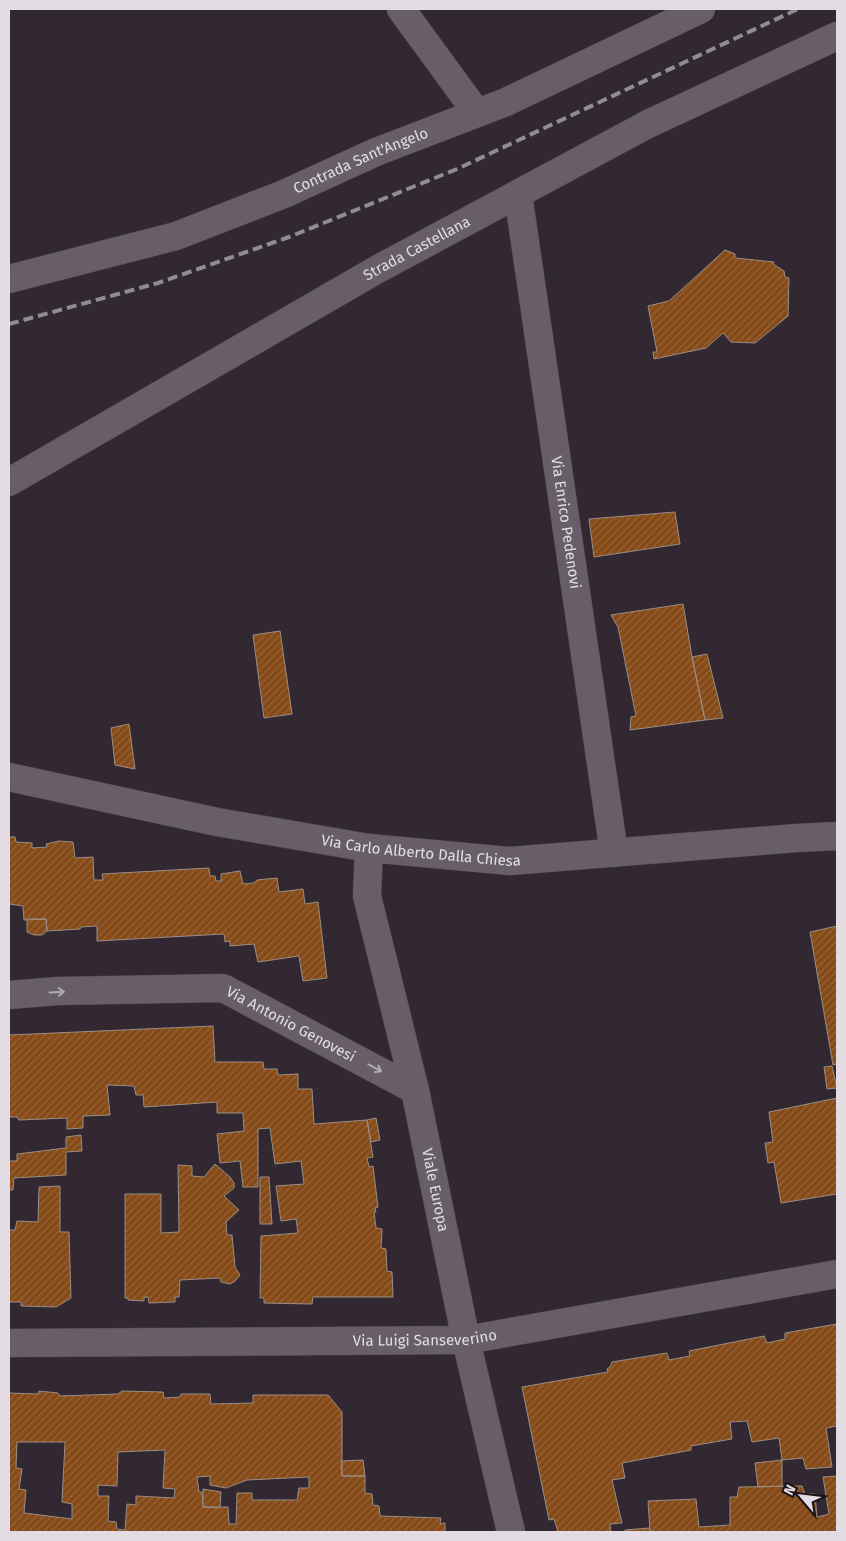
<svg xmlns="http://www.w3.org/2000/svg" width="846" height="1541" viewBox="0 0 846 1541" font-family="'Fira Sans',sans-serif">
	<defs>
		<pattern id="building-hatch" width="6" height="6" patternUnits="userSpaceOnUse" patternTransform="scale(1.25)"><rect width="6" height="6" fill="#854a17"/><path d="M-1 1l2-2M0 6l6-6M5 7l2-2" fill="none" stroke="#966439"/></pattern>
	</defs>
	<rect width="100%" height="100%" fill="#312831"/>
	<!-- building -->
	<path fill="url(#building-hatch)" stroke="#9b8e85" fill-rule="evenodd" d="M 725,250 L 735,254 L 735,258 L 774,262 L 773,264 L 784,271 L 785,277 L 789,278 L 788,316 L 755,343 L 731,342 L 723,333 L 706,348 L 654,359 L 653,352 L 657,352 L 648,306 L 669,301 Z
		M 675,512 L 680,544 L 594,557 L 589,519 Z
		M 683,604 L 692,657 L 705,720 L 630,730 L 631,717 L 636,716 L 618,627 L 611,615 Z
		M 280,631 L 292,714 L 264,718 L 253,635 Z
		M 707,654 L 723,718 L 705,720 L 692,657 Z
		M 129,724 L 135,769 L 115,765 L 111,728 Z
		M 9,837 L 15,837 L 16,842 L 32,843 L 32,848 L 47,847 L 46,844 L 59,841 L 73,842 L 75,858 L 93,857 L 94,880 L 103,880 L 102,874 L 209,868 L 210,876 L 215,876 L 216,881 L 221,881 L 221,874 L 240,871 L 243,884 L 254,883 L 257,880 L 277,878 L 279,892 L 303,889 L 305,904 L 318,902 L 327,978 L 303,981 L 299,956 L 258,962 L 254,944 L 230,946 L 230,941 L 225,942 L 224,934 L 97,941 L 97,926 L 81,927 L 80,929 L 47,931 L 46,919 L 24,920 L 23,906 L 9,904 Z
		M 27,919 L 46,919 L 47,931 L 42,935 L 34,935 L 27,932 Z
		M 837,926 L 837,1064 L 833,1065 L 810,932 Z
		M 213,1026 L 215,1062 L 263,1062 L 264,1069 L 277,1069 L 278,1075 L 298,1074 L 298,1089 L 312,1089 L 314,1124 L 367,1120 L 373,1157 L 367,1158 L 369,1167 L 373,1166 L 378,1207 L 375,1208 L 376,1212 L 374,1212 L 376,1228 L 382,1229 L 381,1248 L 386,1249 L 387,1271 L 392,1272 L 393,1297 L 313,1297 L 312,1304 L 264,1303 L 264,1298 L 260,1298 L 261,1236 L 298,1233 L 296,1219 L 281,1221 L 276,1186 L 304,1184 L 301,1161 L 275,1164 L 270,1128 L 258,1129 L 258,1187 L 243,1187 L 240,1161 L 220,1163 L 217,1134 L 244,1131 L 243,1113 L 217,1113 L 217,1102 L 144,1107 L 143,1095 L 136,1095 L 134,1086 L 107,1085 L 110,1115 L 83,1116 L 83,1128 L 67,1129 L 67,1118 L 19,1120 L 17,1117 L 9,1117 L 9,1035 Z
		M 832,1066 L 837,1088 L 827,1089 L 824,1067 Z
		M 837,1098 L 837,1194 L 781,1203 L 774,1162 L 768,1163 L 765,1143 L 773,1142 L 769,1112 Z
		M 376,1118 L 380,1140 L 371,1142 L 367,1120 Z
		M 81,1135 L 82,1151 L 66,1152 L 66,1175 L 14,1178 L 13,1190 L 9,1190 L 9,1161 L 17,1161 L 17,1154 L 66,1148 L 66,1137 Z
		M 215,1164 L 230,1177 L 234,1183 L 234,1188 L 224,1196 L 239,1210 L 226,1222 L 227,1235 L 232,1235 L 235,1267 L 240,1275 L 235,1281 L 230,1284 L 221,1282 L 220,1278 L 180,1280 L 179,1297 L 175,1297 L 175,1302 L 149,1303 L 148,1297 L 144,1297 L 144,1301 L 128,1300 L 128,1298 L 125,1298 L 125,1194 L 161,1194 L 161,1233 L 179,1232 L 178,1165 L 192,1166 L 192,1176 L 204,1177 Z
		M 260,1177 L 269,1177 L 272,1224 L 260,1224 Z
		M 60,1186 L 60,1232 L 69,1232 L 71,1298 L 56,1307 L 21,1306 L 21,1302 L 9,1302 L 9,1230 L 15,1230 L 17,1221 L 38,1222 L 39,1187 Z
		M 837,1324 L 837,1426 L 826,1428 L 832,1467 L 806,1469 L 803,1458 L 782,1460 L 779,1438 L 752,1442 L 747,1421 L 730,1422 L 732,1439 L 691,1446 L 691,1450 L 622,1463 L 625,1478 L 612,1480 L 622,1523 L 610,1524 L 611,1532 L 558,1532 L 554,1519 L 549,1520 L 522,1387 L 608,1372 L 607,1369 L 610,1367 L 612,1362 L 667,1353 L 669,1360 L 690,1356 L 689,1351 L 764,1336 L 767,1343 L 785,1339 L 785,1333 Z
		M 39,1391 L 58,1393 L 60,1396 L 118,1394 L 122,1391 L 163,1392 L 164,1398 L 180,1397 L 181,1394 L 210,1394 L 211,1404 L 253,1403 L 253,1395 L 328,1395 L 342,1412 L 342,1476 L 365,1476 L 365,1493 L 372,1494 L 373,1505 L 379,1506 L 380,1516 L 441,1518 L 440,1524 L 445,1523 L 445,1532 L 9,1532 L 9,1393 L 38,1394 ZM 17,1442 L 65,1442 L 62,1502 L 72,1504 L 72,1519 L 24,1513 L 26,1490 L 19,1489 L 22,1469 L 16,1468 ZM 165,1450 L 163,1488 L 175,1489 L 174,1498 L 136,1496 L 136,1505 L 127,1504 L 125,1530 L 117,1529 L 116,1522 L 108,1521 L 109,1496 L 98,1496 L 98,1485 L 117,1486 L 118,1452 ZM 210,1476 L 210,1485 L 226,1488 L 247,1480 L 309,1477 L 309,1488 L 299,1488 L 297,1500 L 252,1500 L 252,1493 L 237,1493 L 236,1524 L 229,1524 L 228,1507 L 203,1507 L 202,1492 L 199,1492 L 197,1477 Z
		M 363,1460 L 365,1476 L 342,1476 L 341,1461 Z
		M 782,1460 L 782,1486 L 758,1487 L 755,1463 Z
		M 837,1476 L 837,1532 L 650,1532 L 648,1501 L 696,1499 L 699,1527 L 730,1525 L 730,1497 L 737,1497 L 739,1487 L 802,1486 L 805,1494 L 815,1494 L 817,1517 L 829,1514 L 823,1477 Z
		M 203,1489 L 221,1492 L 220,1508 L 203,1507 Z
		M 649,1528 L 650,1532 L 625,1532 L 625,1530 Z"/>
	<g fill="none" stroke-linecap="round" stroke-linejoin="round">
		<!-- street casing -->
		<g stroke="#4e464e" stroke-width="29">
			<g id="street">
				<path d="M 401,9 L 477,113"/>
				<path id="s1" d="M 518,194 L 614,853"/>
				<path id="s2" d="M 9,279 L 176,236 L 284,194 L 376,152 L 506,102 L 701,9"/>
				<path id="s3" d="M 9,482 L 378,269 L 648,124 L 837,36"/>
				<path id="s4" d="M 9,995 L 58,991 L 223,988 L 415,1090"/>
				<path id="s5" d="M 9,1343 L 466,1340 L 837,1274"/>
			</g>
		</g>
		<!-- secondary casing -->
		<g stroke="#4e464e" stroke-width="29">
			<g id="secondary">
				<path id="s6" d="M 9,777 L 217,822 L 369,848 L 510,861 L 797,838 L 837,836"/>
				<path id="s7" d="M 369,848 L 367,896 L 415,1090 L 466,1340 L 511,1532"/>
			</g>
		</g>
		<!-- street -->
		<use href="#street" stroke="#685e68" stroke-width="28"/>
		<!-- secondary -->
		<use href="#secondary" stroke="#685e68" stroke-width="28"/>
		<!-- rail -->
		<path stroke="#938b93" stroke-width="4" stroke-dasharray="10 5" stroke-linecap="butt" d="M 9,324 L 158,283 L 289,237 L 457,169 L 798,9"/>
	</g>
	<!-- one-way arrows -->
	<defs><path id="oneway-shaft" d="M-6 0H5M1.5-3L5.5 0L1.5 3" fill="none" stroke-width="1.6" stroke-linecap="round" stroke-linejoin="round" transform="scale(1.25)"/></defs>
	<g stroke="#b2aab2">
		<use href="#oneway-shaft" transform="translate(57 992) rotate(-3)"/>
		<use href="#oneway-shaft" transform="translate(375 1068) rotate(28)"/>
	</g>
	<g text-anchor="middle" stroke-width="4" stroke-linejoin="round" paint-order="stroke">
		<!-- street labels -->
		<g font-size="15" fill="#e3dde3" stroke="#161217">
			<text dy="5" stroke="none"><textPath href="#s2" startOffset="372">Contrada Sant'Angelo</textPath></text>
			<text dy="5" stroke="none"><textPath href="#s3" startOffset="470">Strada Castellana</textPath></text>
			<text dy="5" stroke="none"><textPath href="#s1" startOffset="332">Via Enrico Pedenovi</textPath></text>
			<text dy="5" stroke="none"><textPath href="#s6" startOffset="419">Via Carlo Alberto Dalla Chiesa</textPath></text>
			<text dy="5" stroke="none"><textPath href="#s4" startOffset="291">Via Antonio Genovesi</textPath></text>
			<text dy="5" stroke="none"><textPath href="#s7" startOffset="350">Viale Europa</textPath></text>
			<text dy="5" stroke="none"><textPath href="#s5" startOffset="416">Via Luigi Sanseverino</textPath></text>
		</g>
	</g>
	<!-- border -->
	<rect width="846" height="1541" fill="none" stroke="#e3dde3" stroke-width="20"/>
	<!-- north arrow -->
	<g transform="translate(801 1496) rotate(298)" stroke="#161217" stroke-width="4" paint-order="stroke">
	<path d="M0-4L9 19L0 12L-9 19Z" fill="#e3dde3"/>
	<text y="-8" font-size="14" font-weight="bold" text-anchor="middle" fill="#e3dde3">N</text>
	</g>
</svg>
